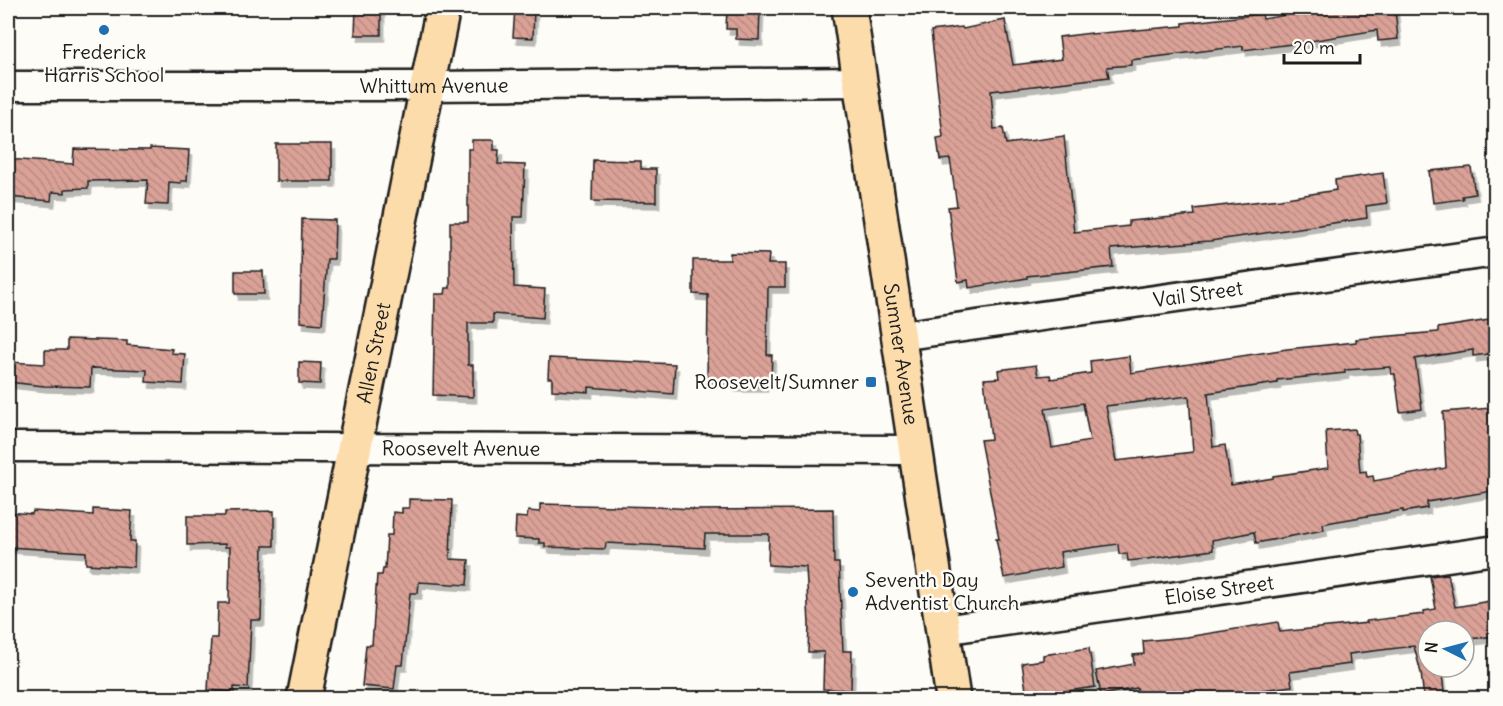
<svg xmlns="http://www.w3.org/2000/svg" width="1503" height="706" viewBox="0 0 1503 706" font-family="Delius,sans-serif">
	<defs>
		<pattern id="building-back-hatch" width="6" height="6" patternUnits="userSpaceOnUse" patternTransform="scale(1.5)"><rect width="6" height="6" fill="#daa197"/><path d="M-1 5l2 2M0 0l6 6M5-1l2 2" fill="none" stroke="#ba8a82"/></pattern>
		<filter id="shadow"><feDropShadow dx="3.5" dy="6" stdDeviation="0" flood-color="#0004"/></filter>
	</defs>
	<rect width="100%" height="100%" fill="#fdfcf7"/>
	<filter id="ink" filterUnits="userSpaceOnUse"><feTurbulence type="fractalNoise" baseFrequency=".0167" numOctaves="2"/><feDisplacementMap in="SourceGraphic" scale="12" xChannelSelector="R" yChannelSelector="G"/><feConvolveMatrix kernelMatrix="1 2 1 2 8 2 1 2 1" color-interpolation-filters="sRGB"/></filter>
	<g filter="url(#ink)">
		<!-- building -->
		<path fill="url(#building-back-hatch)" stroke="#1c1c1c" stroke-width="1.5" fill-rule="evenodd" filter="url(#shadow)" d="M 356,8 L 381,8 L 381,35 L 355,35 Z
			M 515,8 L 534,8 L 533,38 L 513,37 Z
			M 727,8 L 760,8 L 759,40 L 736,39 L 736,29 L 726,29 Z
			M 1326,8 L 1395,8 L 1398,39 L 1378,41 L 1377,30 L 1292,44 L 1243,50 L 1243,46 L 1131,60 L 1131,65 L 1107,67 L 1109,77 L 991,91 L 994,129 L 1003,128 L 1006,144 L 1064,136 L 1074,232 L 1129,226 L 1129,221 L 1195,215 L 1194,209 L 1280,199 L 1336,190 L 1335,180 L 1383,173 L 1387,203 L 1366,206 L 1367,218 L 1210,241 L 1111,249 L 1113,267 L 1027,276 L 1027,278 L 969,288 L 968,280 L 958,282 L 948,207 L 957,206 L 950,159 L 940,160 L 937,138 L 943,137 L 931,31 L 962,27 L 963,29 L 1005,20 L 1013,65 L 1062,59 L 1059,37 L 1091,33 L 1091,34 L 1183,26 L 1183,23 L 1262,14 L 1263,19 Z
			M 472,140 L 494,140 L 494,150 L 499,150 L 498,164 L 525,165 L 523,217 L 513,217 L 514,287 L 545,289 L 543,318 L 493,314 L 493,323 L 468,323 L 468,365 L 473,365 L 473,397 L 433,395 L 435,294 L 445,294 L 446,288 L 450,288 L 450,222 L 468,222 L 468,149 L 472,149 Z
			M 276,144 L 332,144 L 332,181 L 276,181 Z
			M 150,148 L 189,150 L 187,181 L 181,181 L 181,183 L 169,182 L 168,205 L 146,204 L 148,180 L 88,181 L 88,188 L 65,189 L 65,193 L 52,192 L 51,201 L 8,197 L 8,159 L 73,164 L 74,149 L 150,150 Z
			M 593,160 L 641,161 L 641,169 L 656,169 L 656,202 L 592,201 Z
			M 1471,167 L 1475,194 L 1462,196 L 1463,199 L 1433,203 L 1429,171 Z
			M 302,219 L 335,220 L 334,259 L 327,259 L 322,324 L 300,322 Z
			M 730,253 L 769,254 L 768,264 L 785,264 L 785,287 L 768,287 L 767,355 L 772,355 L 771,380 L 764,380 L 764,386 L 732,386 L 733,381 L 707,381 L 708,295 L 693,294 L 693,260 L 730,260 Z
			M 235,271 L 263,271 L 264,294 L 235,294 Z
			M 1496,319 L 1496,353 L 1473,356 L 1473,350 L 1415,359 L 1422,409 L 1400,412 L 1395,374 L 1391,374 L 1390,367 L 1345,370 L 1345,373 L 1277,380 L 1277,383 L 1208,393 L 1213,447 L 1225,445 L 1231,485 L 1273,478 L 1273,476 L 1328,468 L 1326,431 L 1354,429 L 1355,434 L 1357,434 L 1360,472 L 1366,471 L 1367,477 L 1373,476 L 1374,481 L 1446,468 L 1443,412 L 1491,408 L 1493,431 L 1496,431 L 1496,486 L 1492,487 L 1493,491 L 1427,502 L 1427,508 L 1403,512 L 1403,510 L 1332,522 L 1323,524 L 1324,530 L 1256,543 L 1254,532 L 1212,540 L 1213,550 L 1147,559 L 1128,561 L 1127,553 L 1119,554 L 1118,544 L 1060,552 L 1062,567 L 1004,578 L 996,539 L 999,539 L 980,440 L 991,439 L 984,379 L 999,378 L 998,370 L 1036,365 L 1038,376 L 1050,375 L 1051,379 L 1091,373 L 1090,361 L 1129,356 L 1131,373 L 1287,349 L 1356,342 L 1356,339 L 1438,332 L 1438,328 ZM 1189,396 L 1193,452 L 1116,461 L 1106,406 ZM 1083,403 L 1090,441 L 1052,448 L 1045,409 Z
			M 67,339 L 127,341 L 127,345 L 172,349 L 171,353 L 185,354 L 183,384 L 146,382 L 147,370 L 91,368 L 90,387 L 44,386 L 8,382 L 8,362 L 45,364 L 45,350 L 67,350 Z
			M 549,358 L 675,364 L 673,394 L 589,387 L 589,392 L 552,390 L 552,378 L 548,378 Z
			M 299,362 L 321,363 L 320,384 L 299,383 Z
			M 409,499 L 452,500 L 450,559 L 469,560 L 467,585 L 419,582 L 418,593 L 410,593 L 403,665 L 397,665 L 394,689 L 362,686 L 366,645 L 372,645 L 377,575 L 382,575 L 383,569 L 385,569 L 387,535 L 392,535 L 393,512 L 402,513 L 402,508 L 409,508 Z
			M 540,504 L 657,507 L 693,509 L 693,510 L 833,509 L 834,563 L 839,563 L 843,651 L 852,651 L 851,690 L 823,689 L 824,652 L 808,652 L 809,625 L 806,567 L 768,565 L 769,534 L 705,534 L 704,548 L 606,543 L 605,549 L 545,547 L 545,543 L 539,543 L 539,539 L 515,538 L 516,517 L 527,518 L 528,511 L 540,512 Z
			M 93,509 L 132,511 L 130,541 L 135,541 L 134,567 L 86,564 L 86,552 L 8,547 L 8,512 L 32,514 L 33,511 L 93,515 Z
			M 274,511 L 274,546 L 263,546 L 261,620 L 251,620 L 248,688 L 234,687 L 234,692 L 208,690 L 211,638 L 217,638 L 218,603 L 229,603 L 230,547 L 225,547 L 225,544 L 187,545 L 187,516 L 225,516 L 225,512 Z
			M 1448,574 L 1455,607 L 1496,600 L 1496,636 L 1469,639 L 1471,652 L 1464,654 L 1464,631 L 1428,631 L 1428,667 L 1441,667 L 1445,699 L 1424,699 L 1421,673 L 1414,646 L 1349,654 L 1350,664 L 1290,672 L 1292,686 L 1195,699 L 1138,699 L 1137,688 L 1101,695 L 1096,671 L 1134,664 L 1133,655 L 1144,654 L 1143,641 L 1187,637 L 1278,622 L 1280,632 L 1367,623 L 1366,621 L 1424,614 L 1424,611 L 1436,609 L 1430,576 Z
			M 1089,648 L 1095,687 L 1027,697 L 1022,663 L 1043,660 L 1043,655 Z"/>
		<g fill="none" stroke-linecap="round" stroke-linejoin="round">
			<!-- minor casing -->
			<g stroke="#1c1c1c" stroke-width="33">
				<g id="minor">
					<path id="s1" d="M 8,86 L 427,86 L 862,82"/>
					<path id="s2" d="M 899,336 L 1496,252"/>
					<path id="s3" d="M 8,447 L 916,450"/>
					<path id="s4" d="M 943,630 L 1496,550"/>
				</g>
			</g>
			<!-- major casing -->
			<g stroke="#1c1c1c" stroke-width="38">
				<g id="major">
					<path id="s5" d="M 849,8 L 953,698"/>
					<path id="s6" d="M 304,698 L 443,8"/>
				</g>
			</g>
			<!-- minor -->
			<use href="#minor" stroke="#fdfcf7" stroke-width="28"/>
			<!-- major -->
			<use href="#major" stroke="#fddcac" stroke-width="33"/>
		</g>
	</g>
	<!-- markers -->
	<g fill="#1f6fb2" stroke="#fdfcf7" stroke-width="2">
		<circle cx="104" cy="30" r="6"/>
		<rect x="865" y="376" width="12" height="12" rx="3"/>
		<circle cx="853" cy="592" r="6"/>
	</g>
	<g text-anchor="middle" stroke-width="5" stroke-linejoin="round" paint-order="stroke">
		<!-- poi labels -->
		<g font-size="20" fill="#1c1c1c" stroke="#fdfcf7">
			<text x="104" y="59">Frederick<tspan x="104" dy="23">Harris School</tspan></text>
			<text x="859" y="389" text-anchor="end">Roosevelt/Sumner</text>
			<text x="865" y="587" text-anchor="start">Seventh Day<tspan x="865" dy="23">Adventist Church</tspan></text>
		</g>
		<!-- street labels -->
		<g font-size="20" fill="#1c1c1c" stroke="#fdfcf7">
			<text dy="7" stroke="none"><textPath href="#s1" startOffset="426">Whittum Avenue</textPath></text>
			<text dy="7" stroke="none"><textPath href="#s2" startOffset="302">Vail Street</textPath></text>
			<text dy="7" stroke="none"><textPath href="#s6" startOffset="352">Allen Street</textPath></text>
			<text dy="7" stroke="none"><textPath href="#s5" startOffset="350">Sumner Avenue</textPath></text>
			<text dy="7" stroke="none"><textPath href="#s3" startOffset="453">Roosevelt Avenue</textPath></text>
			<text dy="7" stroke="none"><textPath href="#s4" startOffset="279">Eloise Street</textPath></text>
		</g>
	</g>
	<!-- margin -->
	<rect width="1503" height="706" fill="none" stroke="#fdfcf7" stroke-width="30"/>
	<rect x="15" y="15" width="1473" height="676" fill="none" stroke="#1c1c1c" stroke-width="2" filter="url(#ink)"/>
	<!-- north arrow -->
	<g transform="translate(1446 649) rotate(276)"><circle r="28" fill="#fdfcf7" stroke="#a3a29f" stroke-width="1.5"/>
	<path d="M0-4.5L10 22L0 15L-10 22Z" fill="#1f6fb2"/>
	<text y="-9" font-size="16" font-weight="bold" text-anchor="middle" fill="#1c1c1c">N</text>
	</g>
	<!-- scale -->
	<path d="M1284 54v9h76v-9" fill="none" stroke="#1c1c1c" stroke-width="3"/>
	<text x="1293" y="54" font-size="18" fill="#1c1c1c" stroke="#fdfcf7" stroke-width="4.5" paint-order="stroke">20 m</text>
</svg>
